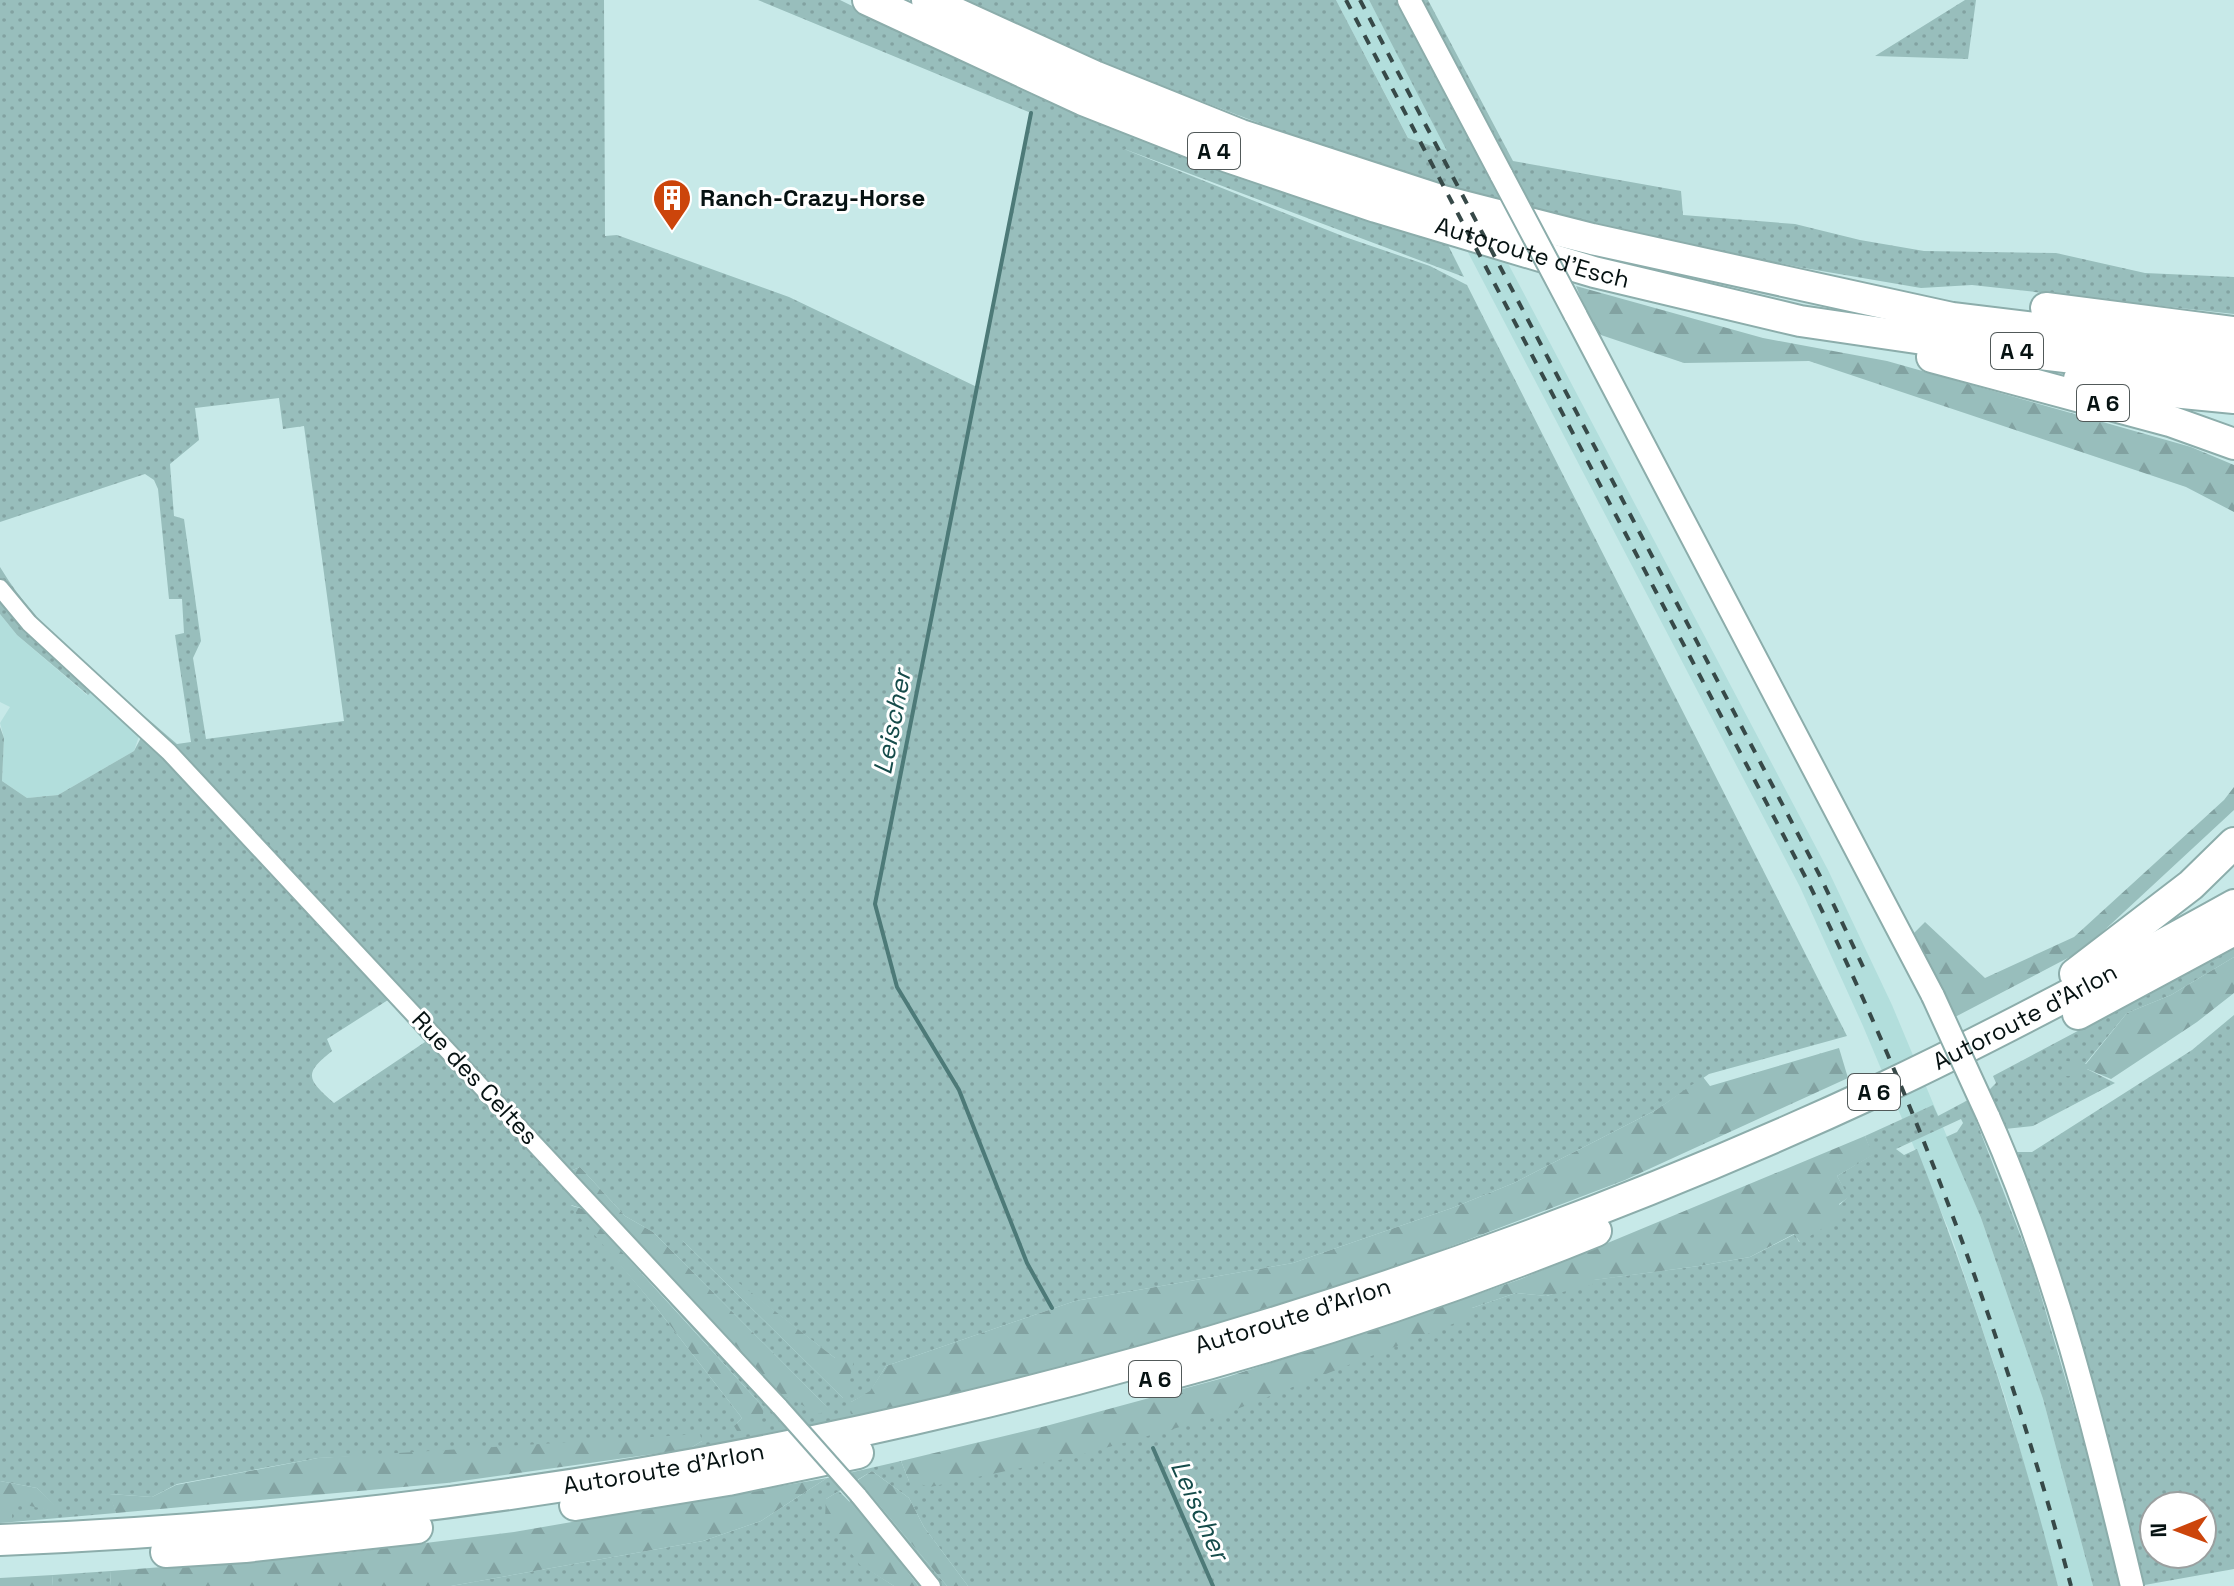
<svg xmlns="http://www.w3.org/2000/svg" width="2234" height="1586" viewBox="0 0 2234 1586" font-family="'Space Grotesk',sans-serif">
	<defs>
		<pattern id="grass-dots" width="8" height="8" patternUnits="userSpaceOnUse" patternTransform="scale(2)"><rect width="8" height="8" fill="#98bebc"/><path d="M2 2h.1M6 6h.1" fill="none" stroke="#82a2a1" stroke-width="1.8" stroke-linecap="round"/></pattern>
		<pattern id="forest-firs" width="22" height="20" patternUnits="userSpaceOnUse" patternTransform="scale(2)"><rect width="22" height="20" fill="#98bebc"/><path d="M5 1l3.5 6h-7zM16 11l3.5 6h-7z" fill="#82a2a1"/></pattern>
	</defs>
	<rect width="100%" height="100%" fill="#c7e9e8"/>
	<!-- built -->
	<path fill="#b2dedc" d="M 1336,0 L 1369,0 L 1828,870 L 1892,1005 L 1981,1218 L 2043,1399 L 2093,1586 L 2058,1586 L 2007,1403 L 1951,1235 L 1863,1026 L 1800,887 Z
		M 0,614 L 17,635 L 87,695 L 91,692 L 139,736 L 134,751 L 58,795 L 27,798 L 2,781 L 4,738 L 0,723 L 10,707 L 0,702 Z"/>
	<!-- grass -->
	<path fill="url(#grass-dots)" fill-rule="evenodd" d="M 0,0 L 604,0 L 605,236 L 617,235 L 789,297 L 977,387 L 1031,113 L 758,0 L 840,0 L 1031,94 L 1448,245 L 1464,277 L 1119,147 L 1345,237 L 1430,266 L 1467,285 L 1847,1036 L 1709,1074 L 1656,1110 L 1514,1183 L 1452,1208 L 1293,1263 L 1075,1301 L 886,1366 L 870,1392 L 851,1402 L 851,1418 L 689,1449 L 702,1441 L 318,1458 L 177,1484 L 152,1497 L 110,1494 L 116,1513 L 12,1522 L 12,1501 L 60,1512 L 37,1488 L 0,1481 L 0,727 L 4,738 L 2,781 L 27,798 L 58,795 L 134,751 L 145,730 L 131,718 L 129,727 L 91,692 L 88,695 L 17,635 L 0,614 L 0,567 C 42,638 116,690 177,744 L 191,742 L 175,635 L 184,633 L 182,599 L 169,599 L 158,489 L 154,480 L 145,474 L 0,522 ZM 279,398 L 283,429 L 304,426 L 344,721 L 206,739 L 193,658 L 201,641 L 184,519 L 174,516 L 170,464 L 199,440 L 195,408 ZM 388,1000 L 425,1042 L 334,1103 C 307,1079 303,1074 332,1051 L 327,1039 ZM 580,1167 L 625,1216 L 653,1232 L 828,1408 L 570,1171 ZM 571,1205 L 584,1209 L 764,1408 L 734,1426 L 742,1418 L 655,1306 ZM 682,1240 L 835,1358 L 843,1398 Z
		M 959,0 L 1336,0 L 1408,138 L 1447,151 L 1369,0 L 1428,0 L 1513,161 L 1681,191 L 1683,215 L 1795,224 L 1860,240 L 1924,251 L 2056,253 L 2145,273 L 2234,277 L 2234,314 L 1972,285 L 1921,288 L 1804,268 L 1571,221 L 1408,175 L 1325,148 L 1114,68 Z
		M 1965,0 L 1976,0 L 1968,59 L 1875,56 Z
		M 2234,948 L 2234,957 L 2171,995 L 2127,1013 L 2085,1064 L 2087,1069 L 2115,1083 L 2033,1126 L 2005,1129 L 1989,1090 L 1996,1083 L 1993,1076 Z
		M 2234,1015 L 2234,1569 L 2139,1586 L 2010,1152 L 2032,1152 L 2192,1050 ZM 2154,1506 L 2202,1506 L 2202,1554 L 2154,1554 Z
		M 1968,1100 L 2032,1265 L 2104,1510 L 2120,1586 L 2093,1586 L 2043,1399 L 1981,1218 L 1946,1137 L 1957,1132 L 1963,1123 L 1961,1119 L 1896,1149 L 1904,1155 L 1917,1149 C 1973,1292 2020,1438 2058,1586 L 968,1586 L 924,1527 L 909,1498 L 872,1471 L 826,1499 L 860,1564 L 894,1586 L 451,1586 L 703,1541 L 761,1521 L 827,1478 L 901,1461 L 909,1481 L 1472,1308 L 1516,1293 L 1547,1296 L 1593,1280 L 1699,1266 L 1750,1257 L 1795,1234 L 1799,1242 L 1848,1197 L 1837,1176 L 1872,1155 L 1865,1136 L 1933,1105 L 1938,1116 Z
		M 865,1488 L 947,1586 L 918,1586 L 878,1531 L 849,1502 Z
		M 111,1571 L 110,1586 L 52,1586 L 53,1575 Z"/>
	<!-- forest -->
	<path fill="url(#forest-firs)" d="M 1576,286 L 1763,338 L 1887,361 L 2191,447 L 2234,465 L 2234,512 L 2186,487 L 1809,361 L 1684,363 L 1595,333 Z
		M 2234,787 L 2234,810 L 2083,950 L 1955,1017 L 1914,933 L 1925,922 L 1985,978 L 2074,937 L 2224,800 Z
		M 2234,957 L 2234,993 L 2197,1022 L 2111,1079 L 2087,1069 L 2075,1076 L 2066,1076 L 2061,1070 L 2066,1061 L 2086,1064 L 2127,1013 L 2171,995 Z
		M 1839,1048 L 1848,1078 L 1625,1180 L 1436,1252 L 1273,1309 L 983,1388 L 851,1418 L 851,1402 L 870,1391 L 886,1366 L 1075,1301 L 1293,1263 L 1452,1208 L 1514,1183 L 1656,1110 L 1703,1077 L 1710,1086 Z
		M 1865,1136 L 1873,1155 L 1837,1176 L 1849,1197 L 1839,1204 L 1845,1215 L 1800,1242 L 1794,1234 L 1750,1257 L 1699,1266 L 1594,1280 L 1592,1285 L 1546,1296 L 1516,1293 L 1472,1308 L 1473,1316 L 1219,1416 L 1073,1457 L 930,1487 L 909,1481 L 901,1461 L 1046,1426 L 1227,1377 L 1386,1326 L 1521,1279 Z
		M 580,1167 L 625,1216 L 653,1232 L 828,1408 L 820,1414 L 780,1394 L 570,1171 Z
		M 569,1205 L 583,1209 L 764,1408 L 760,1430 L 737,1431 L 734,1426 L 742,1418 L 655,1306 Z
		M 675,1233 L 835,1358 L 854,1361 L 844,1399 Z
		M 700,1434 L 702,1441 L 689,1449 L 447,1483 L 116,1513 L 109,1494 L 152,1497 L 176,1485 L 318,1458 Z
		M 872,1471 L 909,1498 L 924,1527 L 968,1586 L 947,1586 L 858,1480 Z
		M 827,1478 L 761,1521 L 703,1541 L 451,1586 L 110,1586 L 111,1571 L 345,1553 L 514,1532 Z
		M 0,1481 L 37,1488 L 62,1513 L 12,1502 L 12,1522 L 0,1523 Z
		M 839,1491 L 878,1531 L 918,1586 L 894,1586 L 860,1565 L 825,1518 L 826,1499 Z
		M 53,1575 L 52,1586 L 0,1586 L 0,1578 Z"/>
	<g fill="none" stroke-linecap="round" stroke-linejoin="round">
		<!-- stream -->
		<path stroke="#4d7a78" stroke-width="4" d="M 1031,113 L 875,904 L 897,987 L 959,1090 L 1027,1263 L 1052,1308
			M 1153,1448 L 1213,1586"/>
		<!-- street casing -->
		<g stroke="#8cadab" stroke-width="20">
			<path id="street" d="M 0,588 L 29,623 L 169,752 L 780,1407
				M 858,1495 L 932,1586"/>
		</g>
		<!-- secondary casing -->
		<g stroke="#8cadab" stroke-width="26">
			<path id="secondary" d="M 1409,0 L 1502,176
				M 1575,314 L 1933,996
				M 1988,1116 C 2055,1267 2094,1426 2132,1586"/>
		</g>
		<!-- highway casing -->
		<g stroke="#8cadab" stroke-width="34">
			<g id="highway">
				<path id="s1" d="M 868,0 L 1083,100 L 1228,157 L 1376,207 L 1594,272 L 1800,321 L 1964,345 L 2234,377"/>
				<path d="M 927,0 L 1094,76 L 1241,135 L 1443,201 L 1592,239 L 1952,318 L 2234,352"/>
				<path d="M 2046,308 L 2232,332"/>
				<path d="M 1932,357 L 2170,421 L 2234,444"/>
				<path d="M 2079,379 L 2152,390 L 2234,398"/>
				<path d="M 2075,974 L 2191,885 L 2234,843"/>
				<path d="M 2078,1014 L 2234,930"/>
				<path d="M 1149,1380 C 1301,1340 1451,1290 1596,1231"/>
				<path d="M 575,1505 L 728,1480 L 858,1453"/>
				<path id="s2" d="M 0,1540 C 647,1515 1291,1363 1879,1090 C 2000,1033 2117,970 2234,905"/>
				<path d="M 166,1552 L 245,1547 L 417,1528"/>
			</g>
		</g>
		<!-- street -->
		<use href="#street" stroke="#fff" stroke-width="16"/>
		<!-- secondary -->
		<use href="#secondary" stroke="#fff" stroke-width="22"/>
		<!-- highway -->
		<use href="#highway" stroke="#fff" stroke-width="30"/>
		<!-- rail -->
		<path stroke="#374948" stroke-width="4" stroke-dasharray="10 10" stroke-linecap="butt" d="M 1346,0 L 1809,884 C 1920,1109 2006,1343 2071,1586
			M 1360,0 L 1820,876 L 1867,975"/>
		<!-- street-bridge casing -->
		<g stroke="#8cadab" stroke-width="20" stroke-linecap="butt">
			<path id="street-bridge" d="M 780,1407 L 858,1495"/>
		</g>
		<!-- secondary-bridge casing -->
		<g stroke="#8cadab" stroke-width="26" stroke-linecap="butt">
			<path id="secondary-bridge" d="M 1502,176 L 1575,314
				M 1933,996 L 1988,1116"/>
		</g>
		<!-- street-bridge -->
		<use href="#street-bridge" stroke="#fff" stroke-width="16"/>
		<!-- secondary-bridge -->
		<use href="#secondary-bridge" stroke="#fff" stroke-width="22"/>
	</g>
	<!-- icons -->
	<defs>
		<g id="building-pin" transform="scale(2)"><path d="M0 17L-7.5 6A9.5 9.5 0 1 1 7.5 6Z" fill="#cc450b" stroke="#fff"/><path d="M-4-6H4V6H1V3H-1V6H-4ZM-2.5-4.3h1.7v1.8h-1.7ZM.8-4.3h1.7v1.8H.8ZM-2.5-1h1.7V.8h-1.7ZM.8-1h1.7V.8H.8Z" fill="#fff"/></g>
	</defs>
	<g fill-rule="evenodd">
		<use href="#building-pin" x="672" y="198"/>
	</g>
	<g text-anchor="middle" stroke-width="6" stroke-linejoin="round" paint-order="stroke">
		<!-- shield labels -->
		<g fill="#fff" stroke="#515959" stroke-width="2">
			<rect x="1188" y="133" width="52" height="36" rx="6"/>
			<rect x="1991" y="333" width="52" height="36" rx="6"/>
			<rect x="2077" y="385" width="52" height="36" rx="6"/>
			<rect x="1848" y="1074" width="52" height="36" rx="6"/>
			<rect x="1129" y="1361" width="52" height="36" rx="6"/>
		</g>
		<g font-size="22" font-weight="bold" fill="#061212">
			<text x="1214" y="159">A 4</text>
			<text x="2017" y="359">A 4</text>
			<text x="2103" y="411">A 6</text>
			<text x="1874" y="1100">A 6</text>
			<text x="1155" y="1387">A 6</text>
		</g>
		<!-- poi labels -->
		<g font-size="24" font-weight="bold" fill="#061212" stroke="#fff" text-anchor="start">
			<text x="700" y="206">Ranch-Crazy-Horse</text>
		</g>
		<!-- street labels -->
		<g font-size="24" fill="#061212" stroke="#fff">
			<text dy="8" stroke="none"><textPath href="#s1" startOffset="712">Autoroute d'Esch</textPath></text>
			<text dy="8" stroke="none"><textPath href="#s2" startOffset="2108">Autoroute d'Arlon</textPath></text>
			<text transform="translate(475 1078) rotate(47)" y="8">Rue des Celtes</text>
			<text dy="8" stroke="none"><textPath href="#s2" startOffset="1316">Autoroute d'Arlon</textPath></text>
			<text dy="8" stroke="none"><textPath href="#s2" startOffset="668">Autoroute d'Arlon</textPath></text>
		</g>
		<!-- water labels -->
		<g font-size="26" font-style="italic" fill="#154b4a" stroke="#fff">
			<text transform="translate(892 722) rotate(-79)" y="9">Leischer</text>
			<text transform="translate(1200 1510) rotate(66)" y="9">Leischer</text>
		</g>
	</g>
	<!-- north arrow -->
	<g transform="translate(2178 1530) rotate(269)"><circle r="38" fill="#ffffff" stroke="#9ba0a0" stroke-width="2"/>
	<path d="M0-6L14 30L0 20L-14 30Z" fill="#cc450b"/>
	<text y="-12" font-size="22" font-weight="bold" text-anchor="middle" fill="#061212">N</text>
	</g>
</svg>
